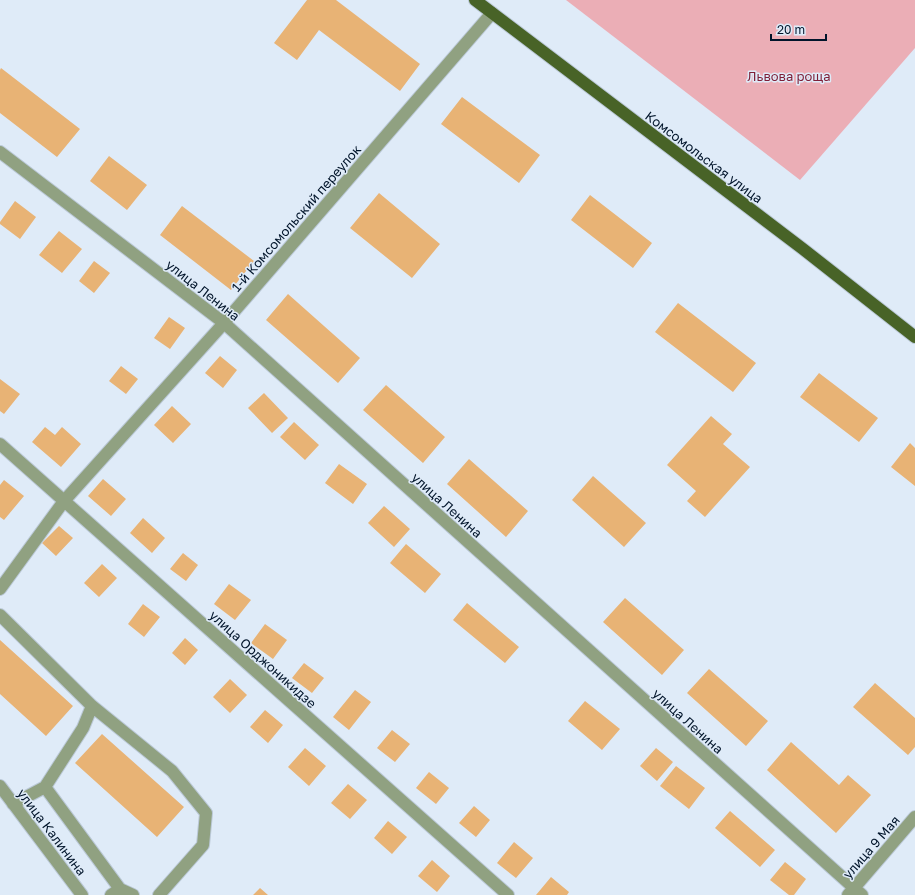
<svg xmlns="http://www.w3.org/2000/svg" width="915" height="895" viewBox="0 0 915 895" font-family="'Golos Text',sans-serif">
	<rect width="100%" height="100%" fill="#dfebf8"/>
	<!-- green -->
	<path fill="#ebaeb6" d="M 566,0 L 915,0 L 915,48 L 800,180 Z"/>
	<!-- building -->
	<path fill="#e8b375" d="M 307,0 L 336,0 L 420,64 L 400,91 L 319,30 L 297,60 L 274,43 Z
		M 1,68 L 80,129 L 57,157 L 0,113 L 0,70 Z
		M 462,97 L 540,155 L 519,183 L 441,124 Z
		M 109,156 L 147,185 L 127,210 L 90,181 Z
		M 379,193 L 440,244 L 412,278 L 350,228 Z
		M 590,195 L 652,243 L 633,268 L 571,220 Z
		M 15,201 L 36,217 L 20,239 L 0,224 L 0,222 Z
		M 182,206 L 254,261 L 231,290 L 160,235 Z
		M 59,231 L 82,249 L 62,273 L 39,255 Z
		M 94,261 L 110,273 L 94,293 L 79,281 Z
		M 288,294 L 360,358 L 338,383 L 266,320 Z
		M 678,303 L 756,363 L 733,392 L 655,332 Z
		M 169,317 L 185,328 L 170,349 L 154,338 Z
		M 220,356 L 237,370 L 223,388 L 205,373 Z
		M 121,366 L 138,379 L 126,394 L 109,381 Z
		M 819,373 L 878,418 L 859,442 L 800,397 Z
		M 0,379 L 20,394 L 4,414 L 0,411 Z
		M 386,385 L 445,437 L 423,463 L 363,410 Z
		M 264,393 L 288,418 L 272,433 L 248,408 Z
		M 172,406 L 191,424 L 173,443 L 154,425 Z
		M 711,416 L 732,434 L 723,444 L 750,467 L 705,517 L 687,501 L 696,491 L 667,465 Z
		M 294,422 L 319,445 L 305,460 L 280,437 Z
		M 45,427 L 55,435 L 62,427 L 81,444 L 61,467 L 32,442 Z
		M 910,443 L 915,448 L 915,486 L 891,467 Z
		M 469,459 L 528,511 L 506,537 L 447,484 Z
		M 339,464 L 367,484 L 353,504 L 325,483 Z
		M 593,476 L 646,523 L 624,547 L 572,500 Z
		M 103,479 L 126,499 L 111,516 L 88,496 Z
		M 4,480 L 24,496 L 4,520 L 0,517 L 0,485 Z
		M 384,506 L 410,529 L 394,547 L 368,523 Z
		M 143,518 L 165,538 L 152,553 L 130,533 Z
		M 59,526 L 73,538 L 56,556 L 42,543 Z
		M 406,544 L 441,574 L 425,593 L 390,563 Z
		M 183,553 L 198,565 L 186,581 L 170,569 Z
		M 102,564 L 117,578 L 99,597 L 84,583 Z
		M 229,584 L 251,600 L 235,620 L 214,604 Z
		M 625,598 L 684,650 L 662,675 L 603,622 Z
		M 467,603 L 519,647 L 505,663 L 453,620 Z
		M 143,604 L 160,617 L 144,637 L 128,624 Z
		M 265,624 L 287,640 L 273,659 L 251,643 Z
		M 185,638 L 198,650 L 185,665 L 172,653 Z
		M 0,640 L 73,706 L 46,736 L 0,694 Z
		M 304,663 L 324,678 L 312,693 L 292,678 Z
		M 709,669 L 768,721 L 746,746 L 687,693 Z
		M 230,679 L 247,695 L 230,713 L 213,697 Z
		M 875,683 L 915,718 L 915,747 L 908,755 L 853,707 Z
		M 355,690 L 371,702 L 349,730 L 333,717 Z
		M 585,701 L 620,729 L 602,750 L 568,721 Z
		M 265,710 L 283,725 L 268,743 L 250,727 Z
		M 392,730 L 410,744 L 395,762 L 377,748 Z
		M 102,734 L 184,807 L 157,837 L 75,763 Z
		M 791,742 L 839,785 L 848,775 L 871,795 L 836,833 L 767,770 Z
		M 305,748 L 326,766 L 309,786 L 288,767 Z
		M 656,748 L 673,762 L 657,781 L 640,766 Z
		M 676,766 L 705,788 L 689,809 L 660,786 Z
		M 429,772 L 449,788 L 436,804 L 416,788 Z
		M 348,784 L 367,800 L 350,819 L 331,803 Z
		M 474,806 L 490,820 L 476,837 L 459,823 Z
		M 730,811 L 775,850 L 760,867 L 715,828 Z
		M 388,821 L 407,837 L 392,854 L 374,838 Z
		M 514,842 L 533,858 L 516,878 L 497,863 Z
		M 432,860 L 450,876 L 437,892 L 418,876 Z
		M 785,862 L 806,879 L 794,895 L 789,895 L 770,880 Z
		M 551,877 L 569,892 L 567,895 L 536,895 Z
		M 260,888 L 268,895 L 253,895 Z"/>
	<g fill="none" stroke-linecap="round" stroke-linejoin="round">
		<!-- minor casing -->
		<g stroke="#bbc9d7" stroke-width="14">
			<path id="minor" d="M 0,152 L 224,323 L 862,895
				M 0,444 L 508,895
				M 0,589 L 64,501 L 224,323 L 492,13
				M 0,615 L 92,706 L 172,771 L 206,813 L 203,845 L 159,895
				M 0,786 L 82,895
				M 45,787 L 120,889
				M 13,804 L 45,787 L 83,728 L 92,706
				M 111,895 L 120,889 L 133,895
				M 848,895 L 915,817"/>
		</g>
		<!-- major casing -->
		<g stroke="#bbc9d7" stroke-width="14">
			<path id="major" d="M 475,0 L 803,249 L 915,337"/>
		</g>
		<!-- minor -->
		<use href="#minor" stroke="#90a181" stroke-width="12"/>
		<!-- major -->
		<use href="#major" stroke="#486327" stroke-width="12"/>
	</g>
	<g text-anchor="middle" stroke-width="3" stroke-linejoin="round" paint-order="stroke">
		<!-- park labels -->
		<g font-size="13" fill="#7e1f38" stroke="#dfebf8">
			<text x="789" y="81">Львова роща</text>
		</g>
		<!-- street labels -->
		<g font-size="13" fill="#00142a" stroke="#dfebf8">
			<text transform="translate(704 157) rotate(37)" y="5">Комсомольская улица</text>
			<text transform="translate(296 218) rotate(-49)" y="5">1-й Комсомольский переулок</text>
			<text transform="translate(203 290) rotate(38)" y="5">улица Ленина</text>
			<text transform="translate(447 505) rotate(42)" y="5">улица Ленина</text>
			<text transform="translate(263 659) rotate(42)" y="5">улица Орджоникидзе</text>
			<text transform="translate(688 721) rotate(42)" y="5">улица Ленина</text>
			<text transform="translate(52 832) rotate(53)" y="5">улица Калинина</text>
			<text transform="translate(871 847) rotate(-49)" y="5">улица 9 Мая</text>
		</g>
	</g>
	<!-- scale -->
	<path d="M771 34v6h55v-6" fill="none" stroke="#00142a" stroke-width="2"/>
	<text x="777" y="34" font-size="12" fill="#00142a" stroke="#dfebf8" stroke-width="3" paint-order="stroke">20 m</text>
</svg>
